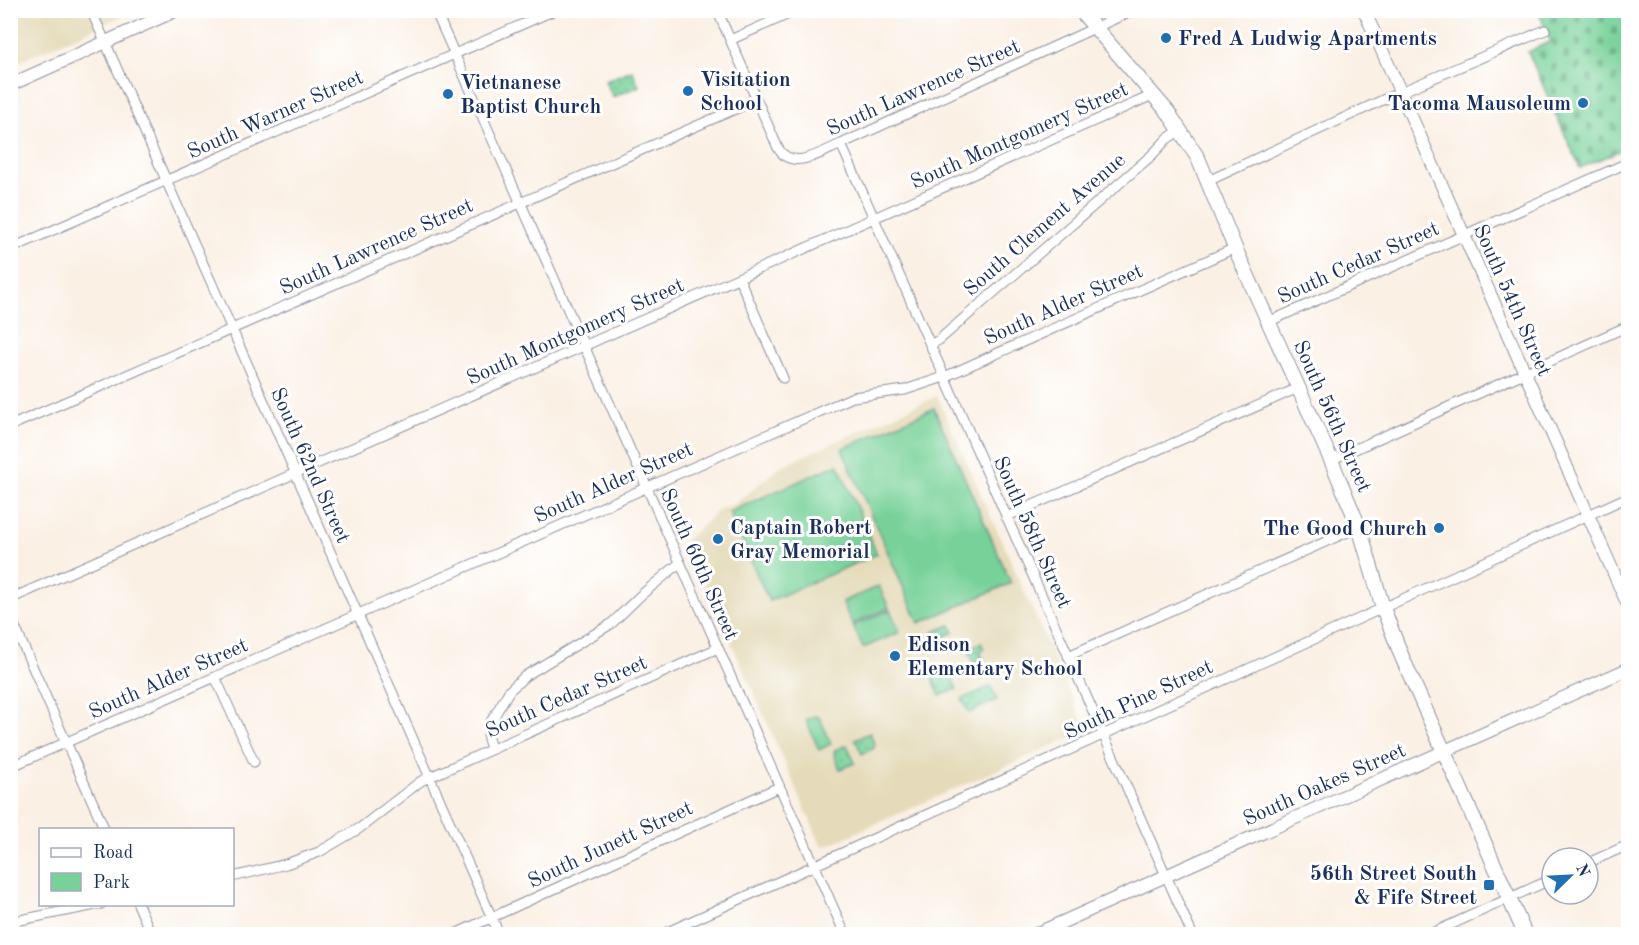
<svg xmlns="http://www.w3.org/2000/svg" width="1639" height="945" viewBox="0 0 1639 945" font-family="'Old Standard TT',serif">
	<defs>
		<pattern id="cemetery-stones" width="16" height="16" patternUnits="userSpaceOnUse" patternTransform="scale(1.5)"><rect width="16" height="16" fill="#77d198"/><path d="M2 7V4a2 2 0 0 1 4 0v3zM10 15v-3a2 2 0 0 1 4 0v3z" fill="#61aa7f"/></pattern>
		<pattern id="park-dots" width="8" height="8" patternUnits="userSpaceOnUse" patternTransform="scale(1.5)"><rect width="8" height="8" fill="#77d198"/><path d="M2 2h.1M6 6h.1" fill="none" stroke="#61aa7f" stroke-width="1.8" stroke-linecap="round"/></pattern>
	</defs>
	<rect width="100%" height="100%" fill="#fff"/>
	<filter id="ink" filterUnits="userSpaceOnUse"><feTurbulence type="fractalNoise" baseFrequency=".0167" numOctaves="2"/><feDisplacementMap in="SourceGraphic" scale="12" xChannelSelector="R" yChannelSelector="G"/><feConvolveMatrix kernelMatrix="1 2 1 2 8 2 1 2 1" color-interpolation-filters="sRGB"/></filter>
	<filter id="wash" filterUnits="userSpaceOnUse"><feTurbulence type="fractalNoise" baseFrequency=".008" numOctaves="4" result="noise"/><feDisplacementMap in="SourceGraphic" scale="24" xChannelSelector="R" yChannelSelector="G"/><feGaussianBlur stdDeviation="1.35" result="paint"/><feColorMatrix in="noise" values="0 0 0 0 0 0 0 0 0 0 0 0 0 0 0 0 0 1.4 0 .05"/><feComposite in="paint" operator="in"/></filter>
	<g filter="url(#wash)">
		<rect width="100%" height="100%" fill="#fbf0e4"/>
		<!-- built -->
		<path fill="#e5dbba" d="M 11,11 L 133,11 L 11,65 Z
			M 937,396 L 1084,725 L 1083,732 L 826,846 L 821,845 L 686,540 L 719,510 L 738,502 L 779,467 Z"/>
		<!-- green -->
		<path fill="#77d198" stroke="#49807b" stroke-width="1.5" d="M 934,408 L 1011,583 L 919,623 L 842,449 Z
			M 838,464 L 877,554 L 769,601 L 729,512 Z
			M 879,586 L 889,608 L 852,624 L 842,602 Z
			M 890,610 L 900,632 L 863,648 L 853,626 Z
			M 951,625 L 954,632 L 936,640 L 933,632 Z
			M 815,716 L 820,718 L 831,744 L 819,750 L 806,720 Z"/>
		<!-- cemetery -->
		<path fill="url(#cemetery-stones)" stroke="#49807b" stroke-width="1.5" d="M 1538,11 L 1628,11 L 1628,147 L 1580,168 L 1528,52 L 1551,41 Z"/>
		<!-- park -->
		<path fill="url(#park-dots)" stroke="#49807b" stroke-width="1.5" d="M 632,70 L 639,86 L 613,97 L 605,81 Z
			M 981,643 L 984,649 L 980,651 L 983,659 L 974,663 L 967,649 Z
			M 942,666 L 948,669 L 957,689 L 940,696 L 930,672 Z
			M 991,686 L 997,700 L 969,713 L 962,699 Z
			M 870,733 L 875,745 L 873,749 L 862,754 L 855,739 Z
			M 847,745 L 855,763 L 840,769 L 834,754 L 835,750 Z"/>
	</g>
	<g filter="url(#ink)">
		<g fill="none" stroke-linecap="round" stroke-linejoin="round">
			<!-- minor casing -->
			<g stroke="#8b90a1" stroke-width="11">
				<path id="minor" d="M 91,10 L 499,934
					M 435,10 L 845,934
					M 717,10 L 778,148 C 792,172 822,152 841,144 L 1134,10
					M 730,40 L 798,10
					M 841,144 L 1192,934
					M 1208,181 L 1387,98 L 1545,30
					M 10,249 L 555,10
					M 739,278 L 783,378
					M 1268,322 L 1627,163 L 1628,166
					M 930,345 L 939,340 L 1152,155 L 1167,139 L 1180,130
					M 10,426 L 756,100
					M 1331,460 L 1628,326
					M 1006,517 L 1298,388
					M 10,599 L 1153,95
					M 10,616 L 105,830
					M 1068,656 L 1359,527
					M 215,677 L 254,762
					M 491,748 L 488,739 L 489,725 L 509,691 L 525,676 L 611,624 L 641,595 L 680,563
					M 10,767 L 853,397 L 905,390 L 944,377 L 1235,248
					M 1588,863 L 1628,845
					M 232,877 L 286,864 L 319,852 L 360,828 L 421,781 L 718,648
					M 138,904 L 151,934
					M 10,922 L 101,904
					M 455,934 L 779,787
					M 663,934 L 1628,497
					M 1430,934 L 1552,879"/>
			</g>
			<!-- tertiary casing -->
			<g stroke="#8b90a1" stroke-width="14">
				<path id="tertiary" d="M 1364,10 L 1628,605
					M 10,85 L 177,10
					M 1036,934 L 1628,669"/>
			</g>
			<!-- secondary casing -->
			<g stroke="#8b90a1" stroke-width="16">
				<path id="secondary" d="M 1080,10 L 1168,112 L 1198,158 L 1235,248 L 1331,460 L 1359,527 L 1383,608 L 1402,657 L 1525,934"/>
			</g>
			<!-- minor -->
			<use href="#minor" stroke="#fff" stroke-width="9"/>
			<!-- tertiary -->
			<use href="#tertiary" stroke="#fff" stroke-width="12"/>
			<!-- secondary -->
			<use href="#secondary" stroke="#fff" stroke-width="14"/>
		</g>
	</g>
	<!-- markers -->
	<g fill="#1f6fb2" stroke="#fff" stroke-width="2">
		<circle cx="1166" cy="38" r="6"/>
		<circle cx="688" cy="91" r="6"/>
		<circle cx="448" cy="94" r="6"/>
		<circle cx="1583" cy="103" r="6"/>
		<circle cx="1439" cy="528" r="6"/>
		<circle cx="718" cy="539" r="6"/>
		<circle cx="895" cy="656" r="6"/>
		<rect x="1483" y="879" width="12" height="12" rx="3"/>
	</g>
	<g text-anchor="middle" stroke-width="6" stroke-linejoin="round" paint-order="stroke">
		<!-- poi labels -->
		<g font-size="21" font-weight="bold" fill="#1b2f5e" stroke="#fff" text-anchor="start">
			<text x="1178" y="45">Fred A Ludwig Apartments</text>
			<text x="700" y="86">Visitation<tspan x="700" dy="24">School</tspan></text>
			<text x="460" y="89">Vietnanese<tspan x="460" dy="24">Baptist Church</tspan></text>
			<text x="1571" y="110" text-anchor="end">Tacoma Mausoleum</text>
			<text x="730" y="534">Captain Robert<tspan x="730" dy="24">Gray Memorial</tspan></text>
			<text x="1427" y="535" text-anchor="end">The Good Church</text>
			<text x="907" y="651">Edison<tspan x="907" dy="24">Elementary School</tspan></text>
			<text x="1477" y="880" text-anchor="end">56th Street South<tspan x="1477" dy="24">&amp; Fife Street</tspan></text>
		</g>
		<!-- street labels -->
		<g font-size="21" fill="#1b2f5e" stroke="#fff">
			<text transform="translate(923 87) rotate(-24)" y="7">South Lawrence Street</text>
			<text transform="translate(275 114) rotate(-24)" y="7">South Warner Street</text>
			<text transform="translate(1019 135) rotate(-24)" y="7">South Montgomery Street</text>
			<text transform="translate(1044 224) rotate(-41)" y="7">South Clement Avenue</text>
			<text transform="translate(376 246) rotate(-24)" y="7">South Lawrence Street</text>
			<text transform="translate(1358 262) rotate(-24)" y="7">South Cedar Street</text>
			<text transform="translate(1513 300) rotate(66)" y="7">South 54th Street</text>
			<text transform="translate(1063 304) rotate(-24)" y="7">South Alder Street</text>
			<text transform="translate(575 331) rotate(-24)" y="7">South Montgomery Street</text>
			<text transform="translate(1333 416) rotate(66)" y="7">South 56th Street</text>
			<text transform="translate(311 465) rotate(66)" y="7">South 62nd Street</text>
			<text transform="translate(613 482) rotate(-24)" y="7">South Alder Street</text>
			<text transform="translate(1033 532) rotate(66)" y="7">South 58th Street</text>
			<text transform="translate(700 564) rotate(66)" y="7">South 60th Street</text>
			<text transform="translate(168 678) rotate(-24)" y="7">South Alder Street</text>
			<text transform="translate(566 696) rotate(-24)" y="7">South Cedar Street</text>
			<text transform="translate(1138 699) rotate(-25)" y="7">South Pine Street</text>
			<text transform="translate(1324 784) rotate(-24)" y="7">South Oakes Street</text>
			<text transform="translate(610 844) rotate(-25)" y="7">South Junett Street</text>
		</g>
	</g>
	<!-- margin -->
	<rect width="1639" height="945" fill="none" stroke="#fff" stroke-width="36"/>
	<!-- legend -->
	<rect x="39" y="828" width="195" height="78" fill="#ffffff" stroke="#a4acbf" stroke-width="1.5"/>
	<rect x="51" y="848" width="30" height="9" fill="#ffffff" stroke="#a4acbf" stroke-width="1.5"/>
	<text x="93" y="858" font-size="18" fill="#1b2f5e">Road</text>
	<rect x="51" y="873" width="30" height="18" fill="#77d198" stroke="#a4acbf" stroke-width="1.5"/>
	<text x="93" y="888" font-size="18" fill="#1b2f5e">Park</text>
	<!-- north arrow -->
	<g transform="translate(1570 876) rotate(66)"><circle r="28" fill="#ffffff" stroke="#a4acbf" stroke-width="1.5"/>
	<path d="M0-4.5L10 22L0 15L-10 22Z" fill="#1f6fb2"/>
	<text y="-9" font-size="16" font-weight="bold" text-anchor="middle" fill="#1b2f5e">N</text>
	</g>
</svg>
